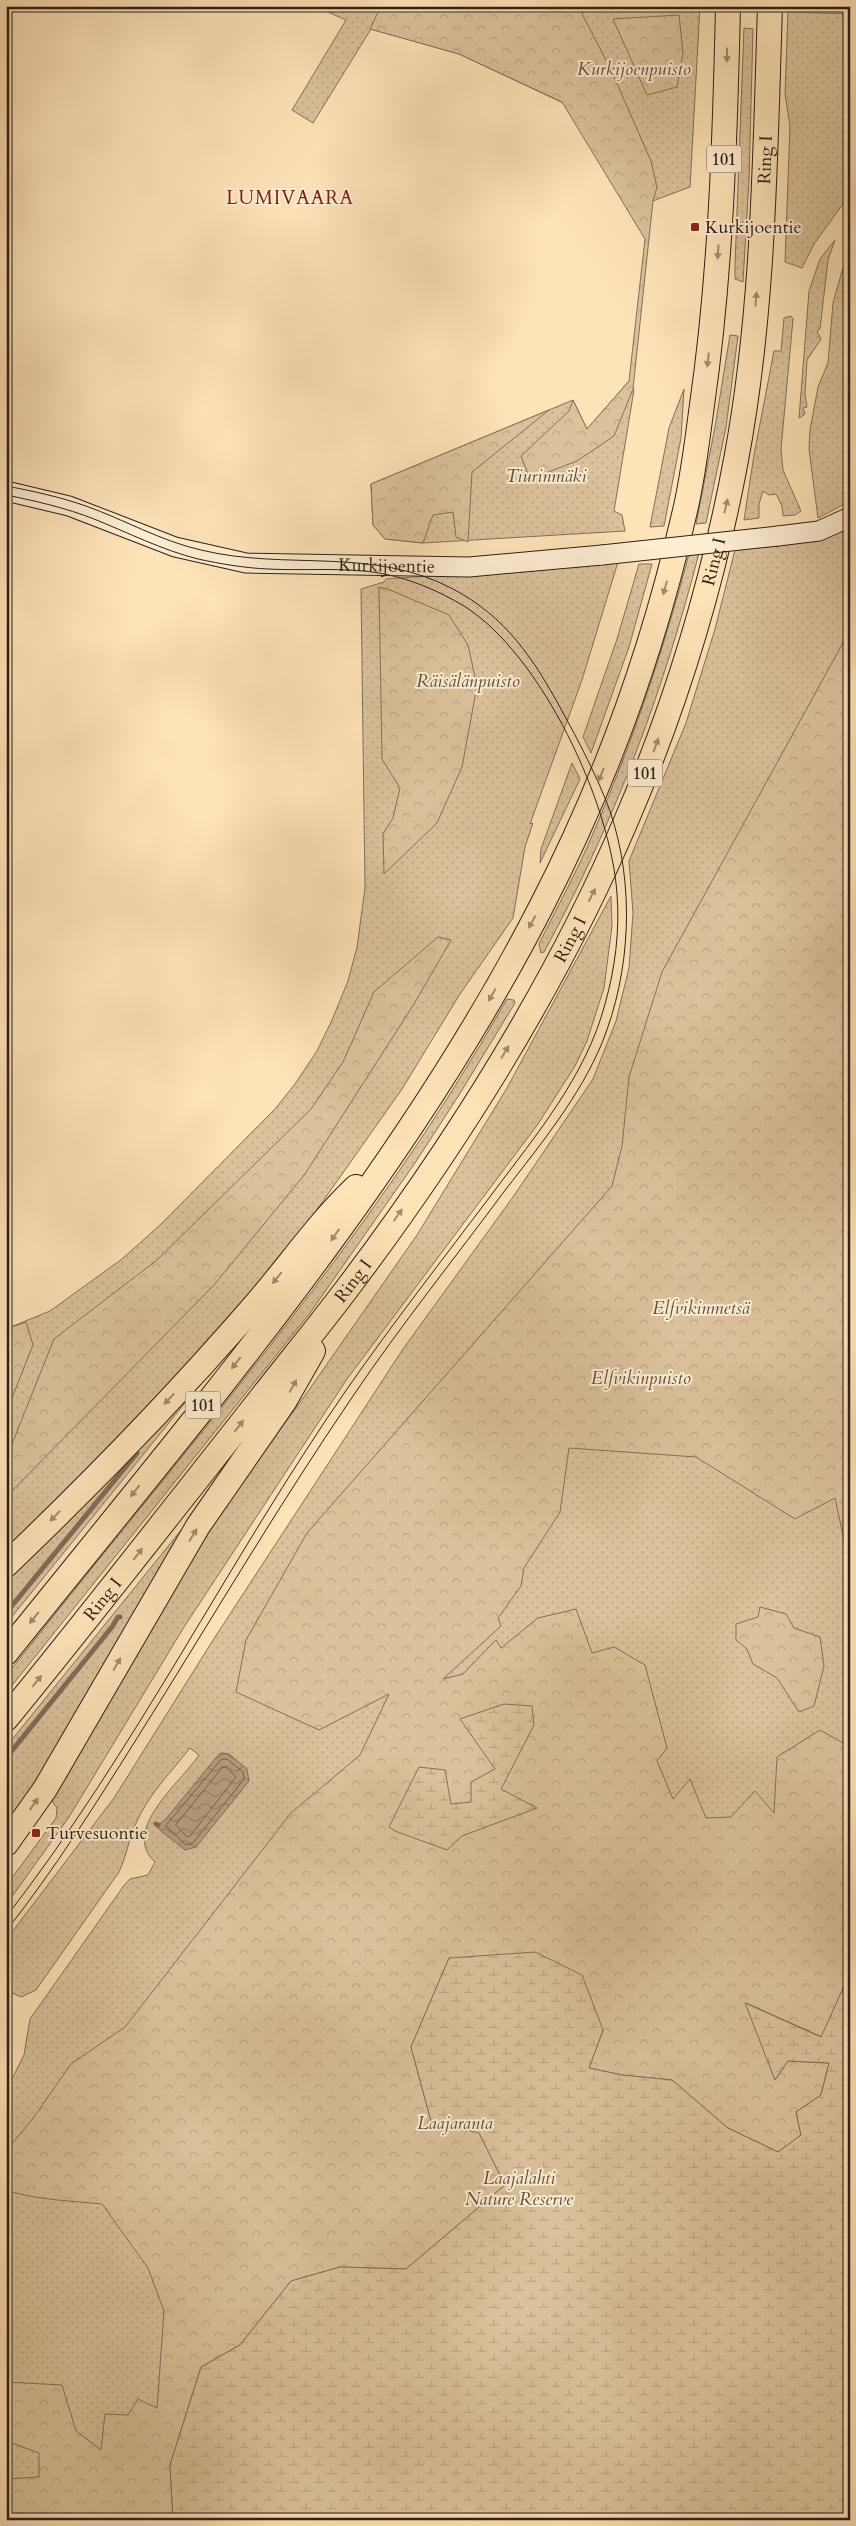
<svg xmlns="http://www.w3.org/2000/svg" width="856" height="2526" viewBox="0 0 856 2526" font-family="Cardo,serif">
	<defs>
		<pattern id="grass-dots" width="8" height="8" patternUnits="userSpaceOnUse" patternTransform="scale(1.25)"><rect width="8" height="8" fill="#dac29c"/><path d="M2 2h.1M6 6h.1" fill="none" stroke="#bba686" stroke-width="1.8" stroke-linecap="round"/></pattern>
		<pattern id="forest-crowns" width="20" height="18" patternUnits="userSpaceOnUse" patternTransform="scale(1.25)"><rect width="20" height="18" fill="#dac29c"/><path d="M2 6a3 3 0 1 1 6 0M12 15a3 3 0 1 1 6 0" fill="none" stroke="#bba686"/></pattern>
		<pattern id="wetland-marsh" width="20" height="14" patternUnits="userSpaceOnUse" patternTransform="scale(1.25)"><rect width="20" height="14" fill="#dac29c"/><path d="M1 5h8M5 5V1M11 12h8M15 12V8" fill="none" stroke="#bba686"/></pattern>
		<pattern id="water-waves" width="16" height="10" patternUnits="userSpaceOnUse" patternTransform="scale(1.25)"><rect width="16" height="10" fill="#b7a081"/><path d="M0 5q4-4 8 0t8 0" fill="none" stroke="#958269"/></pattern>
	</defs>
	<rect width="100%" height="100%" fill="#fde3b8"/>
	<filter id="stains"><feTurbulence type="fractalNoise" baseFrequency=".004" numOctaves="4"/><feColorMatrix values="0 0 0 0 .2 0 0 0 0 .09 0 0 0 0 .02 0 0 0 .5 -.17"/></filter>
	<radialGradient id="worn" r=".72"><stop offset=".6" stop-color="#630" stop-opacity="0"/><stop offset="1" stop-color="#630" stop-opacity=".3"/></radialGradient>
	<!-- grass -->
	<path fill="url(#grass-dots)" stroke="#847059" d="M 314,6 L 700,6 L 690,187 L 650,202 L 593,117 L 459,54 L 371,29 L 313,123 L 292,110 L 346,20 Z
		M 788,12 L 850,14 L 850,194 L 814,244 L 802,268 L 785,262 L 790,126 L 785,94 Z
		M 744,28 L 753,29 L 749,180 L 743,282 L 735,279 L 735,265 Z
		M 835,240 L 828,260 L 820,329 L 817,331 L 821,339 L 807,360 L 805,394 L 807,407 L 803,408 L 805,414 L 799,418 L 809,291 L 820,259 Z
		M 850,254 L 850,501 L 818,518 L 809,449 L 810,430 L 818,387 L 828,363 L 833,303 L 842,271 Z
		M 791,316 L 793,319 L 781,449 L 783,470 L 801,511 L 795,515 L 783,516 L 782,506 L 776,494 L 769,495 L 763,491 L 759,504 L 759,518 L 744,520 L 754,455 L 774,351 L 781,351 L 784,318 Z
		M 730,335 L 738,336 L 726,427 L 706,523 L 696,524 L 715,427 Z
		M 629,381 L 634,390 L 614,511 L 622,515 L 625,531 L 423,543 L 385,539 L 373,525 L 371,484 L 573,400 L 587,429 Z
		M 684,389 L 681,438 L 664,526 L 650,527 L 669,428 Z
		M 850,526 L 850,2520 L 6,2520 L 6,2091 L 24,2055 L 30,2019 L 125,1884 L 130,1879 L 148,1875 L 155,1862 C 120,1830 181,1782 199,1755 L 190,1748 C 172,1771 149,1794 137,1821 C 129,1837 127,1855 119,1872 L 36,1990 L 21,1997 L 6,1990 L 6,1940 L 114,1798 L 215,1637 L 403,1349 L 513,1197 L 593,1079 L 616,1021 L 629,968 L 633,913 L 629,861 L 686,723 L 715,629 L 735,550 C 774,546 815,545 850,526 Z
		M 699,553 C 663,693 613,826 544,952 L 541,953 L 539,944 C 557,907 578,870 594,831 C 633,741 664,649 689,554 Z
		M 618,562 L 582,680 L 530,824 L 533,823 L 525,847 L 513,918 L 460,994 L 402,1089 L 290,1248 L 236,1313 L 134,1422 L 29,1529 L 6,1549 L 6,1329 L 50,1311 L 122,1259 L 160,1225 L 275,1109 L 295,1084 L 317,1051 L 332,1020 L 348,981 L 357,947 L 365,888 L 361,589 L 384,582 L 386,579 Z
		M 639,564 L 652,564 L 629,647 L 591,753 L 583,737 L 617,639 Z
		M 572,763 L 580,779 L 540,863 L 541,849 Z
		M 611,896 L 612,926 L 604,988 L 587,1041 L 575,1066 L 538,1124 L 347,1379 L 184,1627 L 69,1817 L 6,1905 L 6,1886 L 56,1818 L 57,1808 L 52,1801 L 65,1772 L 232,1493 L 304,1397 L 417,1235 L 507,1088 Z
		M 507,999 L 514,1000 L 515,1003 L 459,1095 L 415,1163 L 310,1313 L 6,1693 L 6,1676 C 179,1455 369,1244 507,999 Z
		M 189,1395 L 189,1398 L 6,1624 L 6,1573 Z
		M 182,1529 L 184,1530 L 71,1727 L 6,1828 L 6,1747 Z"/>
	<!-- forest -->
	<path fill="url(#forest-crowns)" stroke="#847059" d="M 381,6 L 578,6 L 611,70 L 651,161 L 657,187 L 653,201 L 633,389 L 614,436 L 577,461 L 530,479 L 521,456 L 569,411 L 573,400 L 587,429 L 629,381 L 645,239 L 562,102 L 459,54 L 370,29 Z
		M 679,15 L 683,53 L 677,87 L 647,95 L 613,19 Z
		M 549,410 L 472,472 L 468,542 L 456,537 L 453,512 L 433,515 L 423,543 L 385,539 L 373,525 L 371,484 Z
		M 379,587 L 390,590 L 449,615 L 468,645 L 477,686 L 462,767 L 437,823 L 384,874 L 383,834 L 393,818 L 400,788 L 382,759 Z
		M 850,630 L 850,1568 L 835,1498 L 795,1519 L 696,1457 L 569,1448 L 560,1512 L 524,1568 L 521,1586 L 498,1618 L 501,1626 L 443,1679 L 463,1674 L 496,1640 L 501,1648 L 538,1618 L 576,1609 L 592,1653 L 614,1647 L 645,1665 L 667,1748 L 657,1761 L 673,1799 L 690,1779 L 706,1818 L 731,1817 L 755,1791 L 774,1813 L 777,1757 L 820,1730 L 845,1744 L 850,1775 L 850,1987 L 844,1986 L 822,2037 L 746,2003 L 775,2080 L 788,2061 L 829,2063 L 821,2095 L 796,2112 L 801,2135 L 778,2152 L 728,2128 L 672,2080 L 622,2075 L 589,2068 L 603,2030 L 449,1958 L 411,2047 L 431,2121 L 476,2126 L 505,2185 L 406,2269 L 340,2267 L 291,2281 L 240,2345 L 201,2367 L 170,2465 L 173,2520 L 6,2520 L 6,2479 L 39,2477 L 39,2453 L 6,2441 L 6,2382 L 62,2385 L 76,2431 L 101,2450 L 105,2414 L 128,2415 L 138,2399 L 157,2408 L 164,2311 L 148,2268 L 102,2204 C 72,2201 41,2200 12,2192 L 6,2181 L 11,2161 L 7,2150 L 34,2117 L 71,2064 L 125,2027 L 291,1813 L 360,1755 L 389,1694 L 319,1730 L 236,1692 L 246,1640 L 307,1533 L 612,1186 L 622,1146 L 629,1077 L 662,972 Z
		M 438,937 L 451,940 L 414,1004 L 305,1174 L 214,1285 L 13,1490 L 6,1493 L 6,1459 L 54,1339 L 157,1260 L 311,1109 L 343,1062 L 374,992 Z
		M 26,1322 L 33,1345 L 6,1413 L 6,1329 Z
		M 760,1607 L 786,1614 L 794,1628 L 820,1637 L 824,1666 L 814,1706 L 799,1712 L 777,1678 L 753,1664 L 747,1649 L 736,1640 L 736,1624 L 758,1617 Z"/>
	<!-- wetland -->
	<path fill="url(#wetland-marsh)" stroke="#847059" d="M 504,1704 L 532,1706 L 534,1725 L 501,1789 L 537,1808 L 462,1836 L 447,1850 L 395,1831 L 389,1827 L 419,1767 L 445,1770 L 451,1804 L 471,1802 L 471,1782 L 495,1769 L 460,1719 Z
		M 535,1952 L 582,1975 L 603,2030 L 589,2068 L 622,2075 L 672,2080 L 728,2128 L 778,2152 L 801,2135 L 796,2112 L 821,2095 L 829,2063 L 788,2061 L 775,2080 L 745,2003 L 821,2037 L 844,1986 L 850,1987 L 850,2520 L 173,2520 L 170,2465 L 201,2367 L 240,2345 L 291,2281 L 340,2267 L 406,2269 L 505,2185 L 479,2133 L 431,2121 L 411,2047 L 449,1958 Z"/>
	<!-- water -->
	<path fill="url(#water-waves)" stroke="#816c56" d="M 223,1753 L 229,1754 L 247,1769 L 249,1781 L 196,1847 L 185,1850 L 159,1829 L 158,1825 L 165,1820 L 219,1754 Z"/>
	<g fill="none" stroke-linecap="round" stroke-linejoin="round">
		<!-- shore -->
		<path stroke="#73604c" stroke-width="1" d="M 222,1759 L 227,1759 L 243,1772 L 244,1779 L 193,1843 L 186,1845 L 166,1826 Z
			M 223,1767 L 226,1767 L 236,1777 L 190,1836 L 187,1837 L 176,1825 Z"/>
		<!-- stream -->
		<path stroke="#816c56" stroke-width="5" d="M 6,1613 L 137,1453
			M 6,1758 L 112,1627 L 118,1617 L 120,1617
			M 156,1824 L 158,1825"/>
		<!-- secondary casing -->
		<g stroke="#2f1f16" stroke-width="21">
			<g id="secondary">
				<path id="s1" d="M 6,491 L 69,506 L 175,547 L 246,563 L 469,567 L 602,555"/>
				<path d="M 778,536 L 819,531 L 850,517"/>
			</g>
		</g>
		<!-- highway casing -->
		<g stroke="#2f1f16" stroke-width="26">
			<g id="highway">
				<path d="M 6,1565 C 93,1482 177,1395 255,1305 C 289,1266 318,1223 356,1187"/>
				<path d="M 6,1653 C 196,1416 402,1178 541,907 C 605,783 653,650 684,515 C 693,479 697,441 702,405 C 721,273 725,139 728,6"/>
				<path id="s2" d="M 6,1719 C 88,1619 167,1517 247,1416 C 281,1372 316,1330 349,1286 C 456,1144 556,985 626,821 C 676,705 713,583 736,460 C 764,311 765,157 770,6"/>
				<path d="M 6,1844 L 45,1789 L 198,1526 L 284,1402 L 313,1351"/>
			</g>
		</g>
		<!-- secondary -->
		<use href="#secondary" stroke="#feedd1" stroke-width="19"/>
		<!-- highway -->
		<use href="#highway" stroke="#fde3b8" stroke-width="24"/>
		<!-- tram -->
		<path stroke="#2f1f16" stroke-width="1" d="M 6,486 C 33,491 60,497 86,506 C 125,520 161,541 201,550 C 287,571 372,546 453,589 C 506,617 533,658 561,709 C 579,742 597,776 610,811 C 635,885 631,971 602,1043 C 580,1096 541,1144 506,1189 C 455,1258 401,1325 353,1396 C 278,1506 210,1622 139,1735 C 97,1802 55,1869 6,1931
			M 6,495 C 36,501 66,508 94,519 C 129,533 162,550 198,559 C 221,564 245,568 268,569 C 305,571 343,567 379,573 C 409,578 439,591 464,606 C 542,655 611,804 617,894 C 620,930 615,969 605,1004 C 586,1076 536,1135 492,1194 C 443,1259 393,1323 347,1389 C 228,1561 135,1751 6,1917"/>
		<!-- secondary-bridge casing -->
		<g stroke="#2f1f16" stroke-width="21" stroke-linecap="butt">
			<path id="secondary-bridge" d="M 602,555 L 778,536"/>
		</g>
		<!-- secondary-bridge -->
		<use href="#secondary-bridge" stroke="#feedd1" stroke-width="19"/>
	</g>
	<!-- one-way arrows -->
	<defs><path id="oneway-solid" d="M-6-.8H1V-3.2L6.5 0L1 3.2V.8H-6Z" transform="scale(1.25)"/></defs>
	<g fill="#a08b6f">
		<use href="#oneway-solid" transform="translate(727 55) rotate(91)"/>
		<use href="#oneway-solid" transform="translate(718 252) rotate(94)"/>
		<use href="#oneway-solid" transform="translate(756 299) rotate(-85)"/>
		<use href="#oneway-solid" transform="translate(708 360) rotate(97)"/>
		<use href="#oneway-solid" transform="translate(726 506) rotate(-77)"/>
		<use href="#oneway-solid" transform="translate(665 588) rotate(106)"/>
		<use href="#oneway-solid" transform="translate(656 745) rotate(-70)"/>
		<use href="#oneway-solid" transform="translate(601 775) rotate(113)"/>
		<use href="#oneway-solid" transform="translate(592 895) rotate(-63)"/>
		<use href="#oneway-solid" transform="translate(532 922) rotate(119)"/>
		<use href="#oneway-solid" transform="translate(492 995) rotate(119)"/>
		<use href="#oneway-solid" transform="translate(505 1052) rotate(-59)"/>
		<use href="#oneway-solid" transform="translate(398 1215) rotate(-55)"/>
		<use href="#oneway-solid" transform="translate(335 1235) rotate(125)"/>
		<use href="#oneway-solid" transform="translate(277 1278) rotate(129)"/>
		<use href="#oneway-solid" transform="translate(236 1363) rotate(128)"/>
		<use href="#oneway-solid" transform="translate(293 1386) rotate(-61)"/>
		<use href="#oneway-solid" transform="translate(169 1399) rotate(133)"/>
		<use href="#oneway-solid" transform="translate(239 1426) rotate(-52)"/>
		<use href="#oneway-solid" transform="translate(135 1491) rotate(128)"/>
		<use href="#oneway-solid" transform="translate(55 1516) rotate(134)"/>
		<use href="#oneway-solid" transform="translate(193 1535) rotate(-59)"/>
		<use href="#oneway-solid" transform="translate(138 1554) rotate(-52)"/>
		<use href="#oneway-solid" transform="translate(34 1618) rotate(129)"/>
		<use href="#oneway-solid" transform="translate(117 1664) rotate(-61)"/>
		<use href="#oneway-solid" transform="translate(37 1681) rotate(-51)"/>
		<use href="#oneway-solid" transform="translate(34 1804) rotate(-55)"/>
	</g>
	<!-- markers -->
	<g fill="#8f2418" stroke="#feedd1" stroke-width="2">
		<rect x="690" y="222" width="10" height="10" rx="2.5"/>
		<rect x="31" y="1828" width="10" height="10" rx="2.5"/>
	</g>
	<g text-anchor="middle" stroke-width="4" stroke-linejoin="round" paint-order="stroke">
		<!-- shield labels -->
		<g fill="#feedd1" stroke="#6d5d4e" stroke-width="1">
			<rect x="706.5" y="145.5" width="35" height="27" rx="4"/>
			<rect x="627.5" y="759.5" width="35" height="27" rx="4"/>
			<rect x="185.5" y="1391.5" width="35" height="27" rx="4"/>
		</g>
		<g font-size="16" font-weight="bold" fill="#2f1f16">
			<text x="724" y="165">101</text>
			<text x="645" y="779">101</text>
			<text x="203" y="1411">101</text>
		</g>
		<!-- park labels -->
		<g font-size="18" font-style="italic" fill="#62503e" stroke="#feedd1">
			<text x="634" y="75">Kurkijoenpuisto</text>
			<text x="546" y="482">Tiurinmäki</text>
			<text x="468" y="687">Räisälänpuisto</text>
			<text x="701" y="1314">Elfvikinmetsä</text>
			<text x="641" y="1384">Elfvikinpuisto</text>
			<text x="455" y="2129">Laajaranta</text>
			<text x="519" y="2184">Laajalahti<tspan x="519" dy="21">Nature Reserve</tspan></text>
		</g>
		<!-- street labels -->
		<g font-size="18" fill="#2f1f16" stroke="#feedd1">
			<text dy="6" stroke="none"><textPath href="#s2" startOffset="1775">Ring I</textPath></text>
			<text dy="6" stroke="none"><textPath href="#s2" startOffset="1369">Ring I</textPath></text>
			<text dy="6" stroke="none"><textPath href="#s1" startOffset="392">Kurkijoentie</textPath></text>
			<text dy="6" stroke="none"><textPath href="#s2" startOffset="964">Ring I</textPath></text>
			<text dy="6" stroke="none"><textPath href="#s2" startOffset="559">Ring I</textPath></text>
			<text dy="6" stroke="none"><textPath href="#s2" startOffset="154">Ring I</textPath></text>
		</g>
		<!-- poi labels -->
		<g font-size="18" fill="#2f1f16" stroke="#feedd1" text-anchor="start">
			<text x="705" y="233">Kurkijoentie</text>
			<text x="46" y="1839">Turvesuontie</text>
		</g>
		<!-- neighbourhood labels -->
		<g font-size="19" letter-spacing="1" fill="#7a1f14" stroke="#feedd1">
			<text x="290" y="204">LUMIVAARA</text>
		</g>
	</g>
	<!-- margin -->
	<rect width="856" height="2526" fill="none" stroke="#fde3b8" stroke-width="25"/>
	<rect x="8" y="8" width="841" height="2511" fill="none" stroke="#2f1f16" stroke-width="2.5"/>
	<rect x="12" y="12" width="831" height="2501" fill="none" stroke="#2f1f16"/>
	<rect width="100%" height="100%" filter="url(#stains)"/>
	<rect width="100%" height="100%" fill="url(#worn)"/>
</svg>
